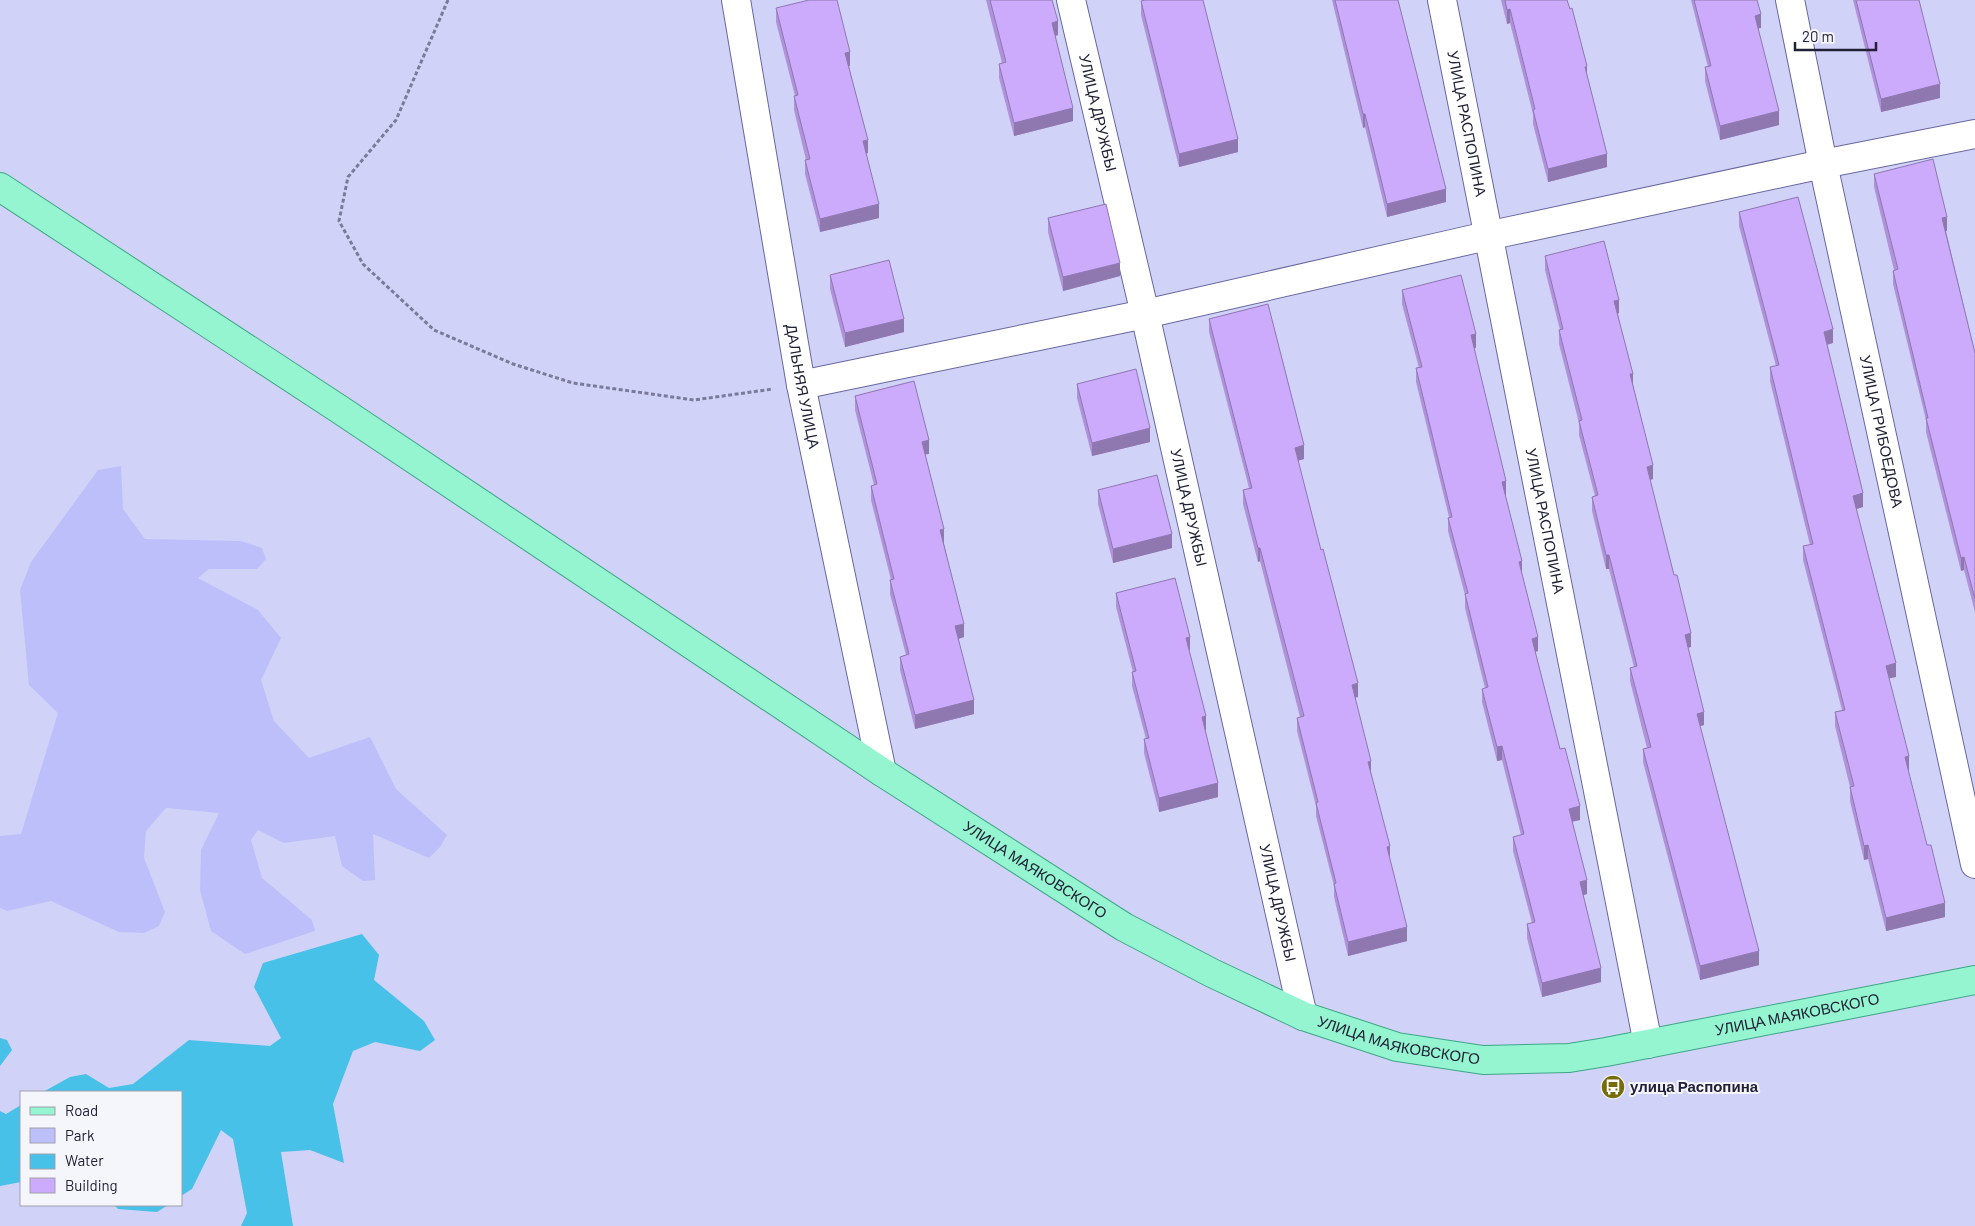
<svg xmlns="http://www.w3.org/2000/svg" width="1975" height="1226" viewBox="0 0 1975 1226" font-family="Barlow,sans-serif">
	<rect width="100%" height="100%" fill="#d0d2f8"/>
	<!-- green -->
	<path fill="#bdbffb" d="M 121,466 L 123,509 L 145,539 L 241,541 L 262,548 L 266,559 L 257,569 L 209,569 L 198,578 L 258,610 L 281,638 L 261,680 L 274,721 L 309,758 L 370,737 L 396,789 L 447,835 L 440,847 L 429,858 L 373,834 L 375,880 L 363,881 L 342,866 L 335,836 L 284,843 L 258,830 L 251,840 L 262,878 L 312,920 L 315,931 L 245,954 L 211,931 L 200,890 L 201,850 L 219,813 L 166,808 L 146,831 L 144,858 L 165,912 L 159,926 L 144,933 L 119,932 L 51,901 L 7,911 L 0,908 L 0,836 L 21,834 L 58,713 L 29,685 L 20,590 L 31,562 L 98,470 Z"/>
	<!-- water -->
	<path fill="#47c1e8" d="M 362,934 L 379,955 L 374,980 L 424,1021 L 435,1040 L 420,1051 L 375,1042 L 353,1051 L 333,1104 L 344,1163 L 310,1150 L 281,1152 L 293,1226 L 241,1226 L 247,1213 L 233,1139 L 221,1130 L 192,1189 L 181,1196 L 181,1092 L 43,1092 L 70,1077 L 86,1074 L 109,1088 L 133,1084 L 189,1040 L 270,1046 L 281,1038 L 254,987 L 263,963 Z
		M 0,1038 L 7,1040 L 12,1050 L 0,1066 Z
		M 21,1105 L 21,1182 L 0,1186 L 0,1111 L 6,1114 Z
		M 114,1205 L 168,1205 L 157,1212 L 118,1209 Z"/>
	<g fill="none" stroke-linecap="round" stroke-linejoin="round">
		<!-- minor casing -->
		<g stroke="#6868a0" stroke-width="30">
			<g id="minor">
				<path id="s1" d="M 736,0 L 801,385 L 882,772"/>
				<path id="s2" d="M 1071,0 L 1145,314 L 1303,1016"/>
				<path id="s3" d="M 1442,0 L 1648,1044"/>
				<path id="s4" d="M 1790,0 L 1823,164 L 1975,864"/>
				<path d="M 801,385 L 1145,314 L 1487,236 L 1823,164 L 1975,134"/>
			</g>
		</g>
		<!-- major casing -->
		<g stroke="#3ea686" stroke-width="30">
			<g id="major">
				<path id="s5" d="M 0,187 L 339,409 L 882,772 L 1124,927 L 1212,973 L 1303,1016 L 1397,1047 L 1483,1060 L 1569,1058 L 1606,1052 L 1975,980"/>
			</g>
		</g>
		<!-- path -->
		<path stroke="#7a7b9a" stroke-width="3" stroke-dasharray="4 2.5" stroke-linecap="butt" d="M 448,0 L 396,120 L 348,177 L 339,221 L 363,264 L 434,330 L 513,364 L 573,383 L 694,400 L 773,389"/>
		<!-- minor -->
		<use href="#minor" stroke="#fff" stroke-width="28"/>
		<!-- major -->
		<use href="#major" stroke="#95f5d0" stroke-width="28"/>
	</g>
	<!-- wall -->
	<path fill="#af92d9" d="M 986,0 L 1052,0 L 1058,35 L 1055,36 L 1073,121 L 1014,136 L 999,78 L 999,64 L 1002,63 Z
		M 1332,0 L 1398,0 L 1446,202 L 1387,217 L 1365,127 L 1363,128 Z
		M 1501,0 L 1567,0 L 1587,77 L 1607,167 L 1548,182 L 1533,124 L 1533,114 L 1510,23 L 1507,24 Z
		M 1691,0 L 1757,0 L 1761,28 L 1758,28 L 1779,125 L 1720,140 L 1705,81 L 1705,67 L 1708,67 Z
		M 1853,0 L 1919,0 L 1940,98 L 1881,112 Z
		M 1141,1 L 1238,152 L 1179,167 L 1141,15 Z
		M 776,8 L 850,66 L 849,66 L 868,153 L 866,154 L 879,218 L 820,232 L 805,174 L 805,160 L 806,160 L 794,110 L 794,96 L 795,96 L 776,22 Z
		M 1874,174 L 1947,231 L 1946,231 L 1975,353 L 1975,612 L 1964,570 L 1961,571 L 1926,432 L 1926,420 L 1893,284 L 1893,271 L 1894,270 L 1874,187 Z
		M 1739,212 L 1833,343 L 1827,345 L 1863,507 L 1856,509 L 1896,677 L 1889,678 L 1909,770 L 1908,770 L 1945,917 L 1886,931 L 1868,859 L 1864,860 L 1850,801 L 1850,787 L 1835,726 L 1835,712 L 1842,710 L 1803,560 L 1803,546 L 1810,545 L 1770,381 L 1770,367 L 1776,366 L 1739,226 Z
		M 1048,218 L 1120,276 L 1063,291 L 1048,232 Z
		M 1545,256 L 1619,313 L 1618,314 L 1653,479 L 1650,480 L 1691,647 L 1688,648 L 1704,725 L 1700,726 L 1759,965 L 1700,980 L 1643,762 L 1643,749 L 1647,748 L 1630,681 L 1630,668 L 1634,667 L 1609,569 L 1606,569 L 1592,511 L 1592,497 L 1595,496 L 1579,435 L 1579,423 L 1559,344 L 1559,330 L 1560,330 L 1545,270 Z
		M 830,275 L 904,332 L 845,347 L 830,289 Z
		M 1402,290 L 1476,348 L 1474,348 L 1506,495 L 1505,495 L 1538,651 L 1535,652 L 1560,749 L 1580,820 L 1572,822 L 1587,894 L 1583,895 L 1601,982 L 1542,997 L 1527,938 L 1527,924 L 1532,923 L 1513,851 L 1513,837 L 1521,835 L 1502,760 L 1497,761 L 1482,702 L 1482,689 L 1485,688 L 1465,608 L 1465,595 L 1448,531 L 1448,518 L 1449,517 L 1416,382 L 1416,368 L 1419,368 L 1402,304 Z
		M 1209,319 L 1304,459 L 1298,461 L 1358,697 L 1355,698 L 1407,941 L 1348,956 L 1334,897 L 1334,886 L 1316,816 L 1316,806 L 1297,731 L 1297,718 L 1300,717 L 1260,561 L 1258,562 L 1243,504 L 1243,490 L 1249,488 L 1209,332 Z
		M 1077,384 L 1150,442 L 1092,456 L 1077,398 Z
		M 855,396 L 929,454 L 925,454 L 964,637 L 958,639 L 974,714 L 915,729 L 900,670 L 900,657 L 906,655 L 890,594 L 890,580 L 891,580 L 871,500 L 871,486 L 874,485 L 855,410 Z
		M 1098,490 L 1172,548 L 1113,563 L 1098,504 Z
		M 1116,593 L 1190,650 L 1189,651 L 1206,730 L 1205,730 L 1218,797 L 1159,812 L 1144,753 L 1144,739 L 1146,739 L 1132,686 L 1132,672 L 1133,672 L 1116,607 Z"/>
	<!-- shaded-wall -->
	<path fill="#8f77b0" d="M 1510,9 L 1510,23 L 1507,24 L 1507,10 Z
		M 1761,14 L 1761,28 L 1755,29 L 1755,16 Z
		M 1058,21 L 1058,35 L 1052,37 L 1052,23 Z
		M 850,52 L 850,66 L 845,67 L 845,53 Z
		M 1587,66 L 1587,80 L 1585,67 Z
		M 1940,84 L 1940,98 L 1881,112 L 1881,99 Z
		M 1073,108 L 1073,121 L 1014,136 L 1014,123 Z
		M 1779,111 L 1779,125 L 1720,140 L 1720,126 Z
		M 1363,114 L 1365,114 L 1365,127 L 1363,128 Z
		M 1238,139 L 1238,152 L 1179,167 L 1179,154 Z
		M 868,140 L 868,153 L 863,154 L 863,141 Z
		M 1607,154 L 1607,167 L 1548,182 L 1548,169 Z
		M 1446,189 L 1446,202 L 1387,217 L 1387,204 Z
		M 879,204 L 879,218 L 820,232 L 820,219 Z
		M 1947,217 L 1947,231 L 1942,232 L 1942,218 Z
		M 1120,263 L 1120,276 L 1063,291 L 1063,277 Z
		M 1619,300 L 1619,313 L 1614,314 L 1614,301 Z
		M 904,319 L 904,332 L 845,347 L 845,333 Z
		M 1833,329 L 1833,343 L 1824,345 L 1824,332 Z
		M 1476,334 L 1476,348 L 1471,349 L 1471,335 Z
		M 1630,374 L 1633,374 L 1633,387 Z
		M 1150,428 L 1150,442 L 1092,456 L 1092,443 Z
		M 929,440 L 929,454 L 922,455 L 922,442 Z
		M 1304,445 L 1304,459 L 1295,461 L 1295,448 Z
		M 1653,465 L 1653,479 L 1647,481 L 1647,467 Z
		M 1506,481 L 1506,495 L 1502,496 L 1502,482 Z
		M 1863,493 L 1863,507 L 1853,510 L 1853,496 Z
		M 944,529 L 944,543 L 940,544 L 940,530 Z
		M 1172,534 L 1172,548 L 1113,563 L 1113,549 Z
		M 1258,548 L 1260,548 L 1260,561 L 1258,562 Z
		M 1606,555 L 1609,555 L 1609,569 L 1606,569 Z
		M 1964,557 L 1964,570 L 1961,571 L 1961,558 Z
		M 1522,561 L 1522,575 L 1519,562 Z
		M 964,624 L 964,637 L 955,640 L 955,626 Z
		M 1691,633 L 1691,647 L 1685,648 L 1685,635 Z
		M 1190,637 L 1190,650 L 1186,651 L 1186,638 Z
		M 1538,637 L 1538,651 L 1532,653 L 1532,639 Z
		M 1896,663 L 1896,677 L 1886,679 L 1886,666 Z
		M 1358,683 L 1358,697 L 1352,698 L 1352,685 Z
		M 974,700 L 974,714 L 915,729 L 915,715 Z
		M 1704,712 L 1704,725 L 1697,727 L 1697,714 Z
		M 1206,716 L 1206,730 L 1202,731 L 1202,717 Z
		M 1502,746 L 1502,760 L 1497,761 L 1497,747 Z
		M 1909,756 L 1909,770 L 1905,771 L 1905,757 Z
		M 1371,761 L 1371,775 L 1368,762 Z
		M 1218,783 L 1218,797 L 1159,812 L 1159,798 Z
		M 1580,806 L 1580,820 L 1569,822 L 1569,809 Z
		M 1868,845 L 1868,859 L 1864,860 L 1864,846 Z
		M 1390,846 L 1390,860 L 1387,847 Z
		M 1587,880 L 1587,894 L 1580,896 L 1580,882 Z
		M 1945,903 L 1945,917 L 1886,931 L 1886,918 Z
		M 1407,927 L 1407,941 L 1348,956 L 1348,942 Z
		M 1759,951 L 1759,965 L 1700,980 L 1700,966 Z
		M 1601,968 L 1601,982 L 1542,997 L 1542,983 Z"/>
	<!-- building -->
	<path fill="#ccaafc" stroke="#8f77b0" d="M 809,0 L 837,0 L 850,52 L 845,53 L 868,140 L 863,141 L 879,204 L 820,219 L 805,160 L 810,159 L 794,96 L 798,95 L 776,8 Z
		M 990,0 L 1052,0 L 1058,21 L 1052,23 L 1073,108 L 1014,123 L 999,64 L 1006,62 Z
		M 1145,0 L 1203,0 L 1238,139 L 1179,154 L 1141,1 Z
		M 1335,0 L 1398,0 L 1446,189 L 1387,204 L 1365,114 L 1363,114 Z
		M 1505,0 L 1567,0 L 1570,9 L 1572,8 L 1587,66 L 1585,67 L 1607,154 L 1548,169 L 1533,110 L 1535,109 L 1510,9 L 1507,10 Z
		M 1694,0 L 1757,0 L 1761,14 L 1755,16 L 1779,111 L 1720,126 L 1705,67 L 1711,66 Z
		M 1856,0 L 1919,0 L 1940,84 L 1881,99 Z
		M 1933,159 L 1947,217 L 1942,218 L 1975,353 L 1975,599 L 1964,557 L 1961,558 L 1926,418 L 1928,418 L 1893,271 L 1898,269 L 1874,174 Z
		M 1798,197 L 1833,329 L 1824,332 L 1863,493 L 1853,496 L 1896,663 L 1886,666 L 1909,756 L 1905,757 L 1927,845 L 1931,845 L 1945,903 L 1886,918 L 1868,845 L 1864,846 L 1850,787 L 1854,786 L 1835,712 L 1845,710 L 1803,546 L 1813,544 L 1770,367 L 1779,365 L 1739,212 Z
		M 1106,204 L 1120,263 L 1063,277 L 1048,218 Z
		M 1604,241 L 1619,300 L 1614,301 L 1633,374 L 1630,374 L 1653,465 L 1647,467 L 1674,575 L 1677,575 L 1691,633 L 1685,635 L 1704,712 L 1697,714 L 1759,951 L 1700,966 L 1643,749 L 1651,747 L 1630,668 L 1637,666 L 1609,555 L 1606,555 L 1592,497 L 1598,495 L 1579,421 L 1582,420 L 1559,330 L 1563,329 L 1545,256 Z
		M 889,260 L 904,319 L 845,333 L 830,275 Z
		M 1461,275 L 1476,334 L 1471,335 L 1506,481 L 1502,482 L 1522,561 L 1519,562 L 1538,637 L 1532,639 L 1560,749 L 1565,748 L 1580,806 L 1569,809 L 1587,880 L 1580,882 L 1601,968 L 1542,983 L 1527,924 L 1535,922 L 1513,837 L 1524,834 L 1502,746 L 1497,747 L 1482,689 L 1488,687 L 1465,594 L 1468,593 L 1448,518 L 1452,517 L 1416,368 L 1422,367 L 1402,290 Z
		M 1268,304 L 1304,445 L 1295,448 L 1321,550 L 1323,549 L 1358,683 L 1352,685 L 1371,761 L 1368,762 L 1390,846 L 1387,847 L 1407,927 L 1348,942 L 1334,884 L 1336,883 L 1316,803 L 1318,802 L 1297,718 L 1304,716 L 1260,548 L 1258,548 L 1243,490 L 1252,488 L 1209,319 Z
		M 1136,369 L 1150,428 L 1092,443 L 1077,384 Z
		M 914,381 L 929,440 L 922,442 L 944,529 L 940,530 L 964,624 L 955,626 L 974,700 L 915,715 L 900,657 L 909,654 L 890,580 L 894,579 L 871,486 L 877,484 L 855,396 Z
		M 1157,475 L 1172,534 L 1113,549 L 1098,490 Z
		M 1175,578 L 1190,637 L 1186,638 L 1206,716 L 1202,717 L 1218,783 L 1159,798 L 1144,739 L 1149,738 L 1132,672 L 1136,671 L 1116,593 Z"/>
	<!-- icons -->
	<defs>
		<g id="bus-disc" transform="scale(1.25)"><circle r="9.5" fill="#766d08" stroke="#f5f6fc"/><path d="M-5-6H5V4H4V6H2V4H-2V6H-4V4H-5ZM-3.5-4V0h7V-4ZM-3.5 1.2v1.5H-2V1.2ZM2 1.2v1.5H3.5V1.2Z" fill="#fff"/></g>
	</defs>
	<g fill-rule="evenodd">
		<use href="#bus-disc" x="1613" y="1087"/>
	</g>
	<g text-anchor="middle" stroke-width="4" stroke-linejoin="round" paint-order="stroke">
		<!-- street labels -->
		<g font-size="15" fill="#202037" stroke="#f5f6fc">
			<text dy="5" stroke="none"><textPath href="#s2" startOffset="116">УЛИЦА ДРУЖБЫ</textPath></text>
			<text dy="5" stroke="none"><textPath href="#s3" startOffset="126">УЛИЦА РАСПОПИНА</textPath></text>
			<text dy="5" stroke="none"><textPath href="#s1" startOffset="392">ДАЛЬНЯЯ УЛИЦА</textPath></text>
			<text dy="5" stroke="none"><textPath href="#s4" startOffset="441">УЛИЦА ГРИБОЕДОВА</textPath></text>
			<text dy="5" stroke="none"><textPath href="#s2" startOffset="521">УЛИЦА ДРУЖБЫ</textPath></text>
			<text dy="5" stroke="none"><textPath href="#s3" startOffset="531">УЛИЦА РАСПОПИНА</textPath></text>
			<text dy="5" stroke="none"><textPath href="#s5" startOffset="1240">УЛИЦА МАЯКОВСКОГО</textPath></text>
			<text dy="5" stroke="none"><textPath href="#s2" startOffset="926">УЛИЦА ДРУЖБЫ</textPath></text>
			<text dy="5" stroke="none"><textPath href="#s5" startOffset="2050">УЛИЦА МАЯКОВСКОГО</textPath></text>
			<text dy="5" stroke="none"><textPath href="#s5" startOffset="1645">УЛИЦА МАЯКОВСКОГО</textPath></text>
		</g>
		<!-- poi labels -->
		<g font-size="15" font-weight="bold" fill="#202037" stroke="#f5f6fc" text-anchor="start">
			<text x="1630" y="1092">улица Распопина</text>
		</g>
	</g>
	<!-- legend -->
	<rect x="20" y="1091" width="162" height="115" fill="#f5f6fc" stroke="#a0a0ad"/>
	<rect x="30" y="1107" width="25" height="8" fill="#95f5d0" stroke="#a0a0ad"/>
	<text x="65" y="1116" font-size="15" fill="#202037">Road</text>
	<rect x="30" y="1128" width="25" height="15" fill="#bdbffb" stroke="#a0a0ad"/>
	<text x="65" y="1141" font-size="15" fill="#202037">Park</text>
	<rect x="30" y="1154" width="25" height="15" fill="#47c1e8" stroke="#a0a0ad"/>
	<text x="65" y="1166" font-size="15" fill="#202037">Water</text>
	<rect x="30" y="1178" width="25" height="15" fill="#ccaafc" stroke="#a0a0ad"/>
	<text x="65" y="1191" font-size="15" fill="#202037">Building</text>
	<!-- scale -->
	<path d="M1795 42v8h81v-8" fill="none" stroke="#202037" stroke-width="2.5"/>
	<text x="1802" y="42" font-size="15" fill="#202037" stroke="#f5f6fc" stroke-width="4" paint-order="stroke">20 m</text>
</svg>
